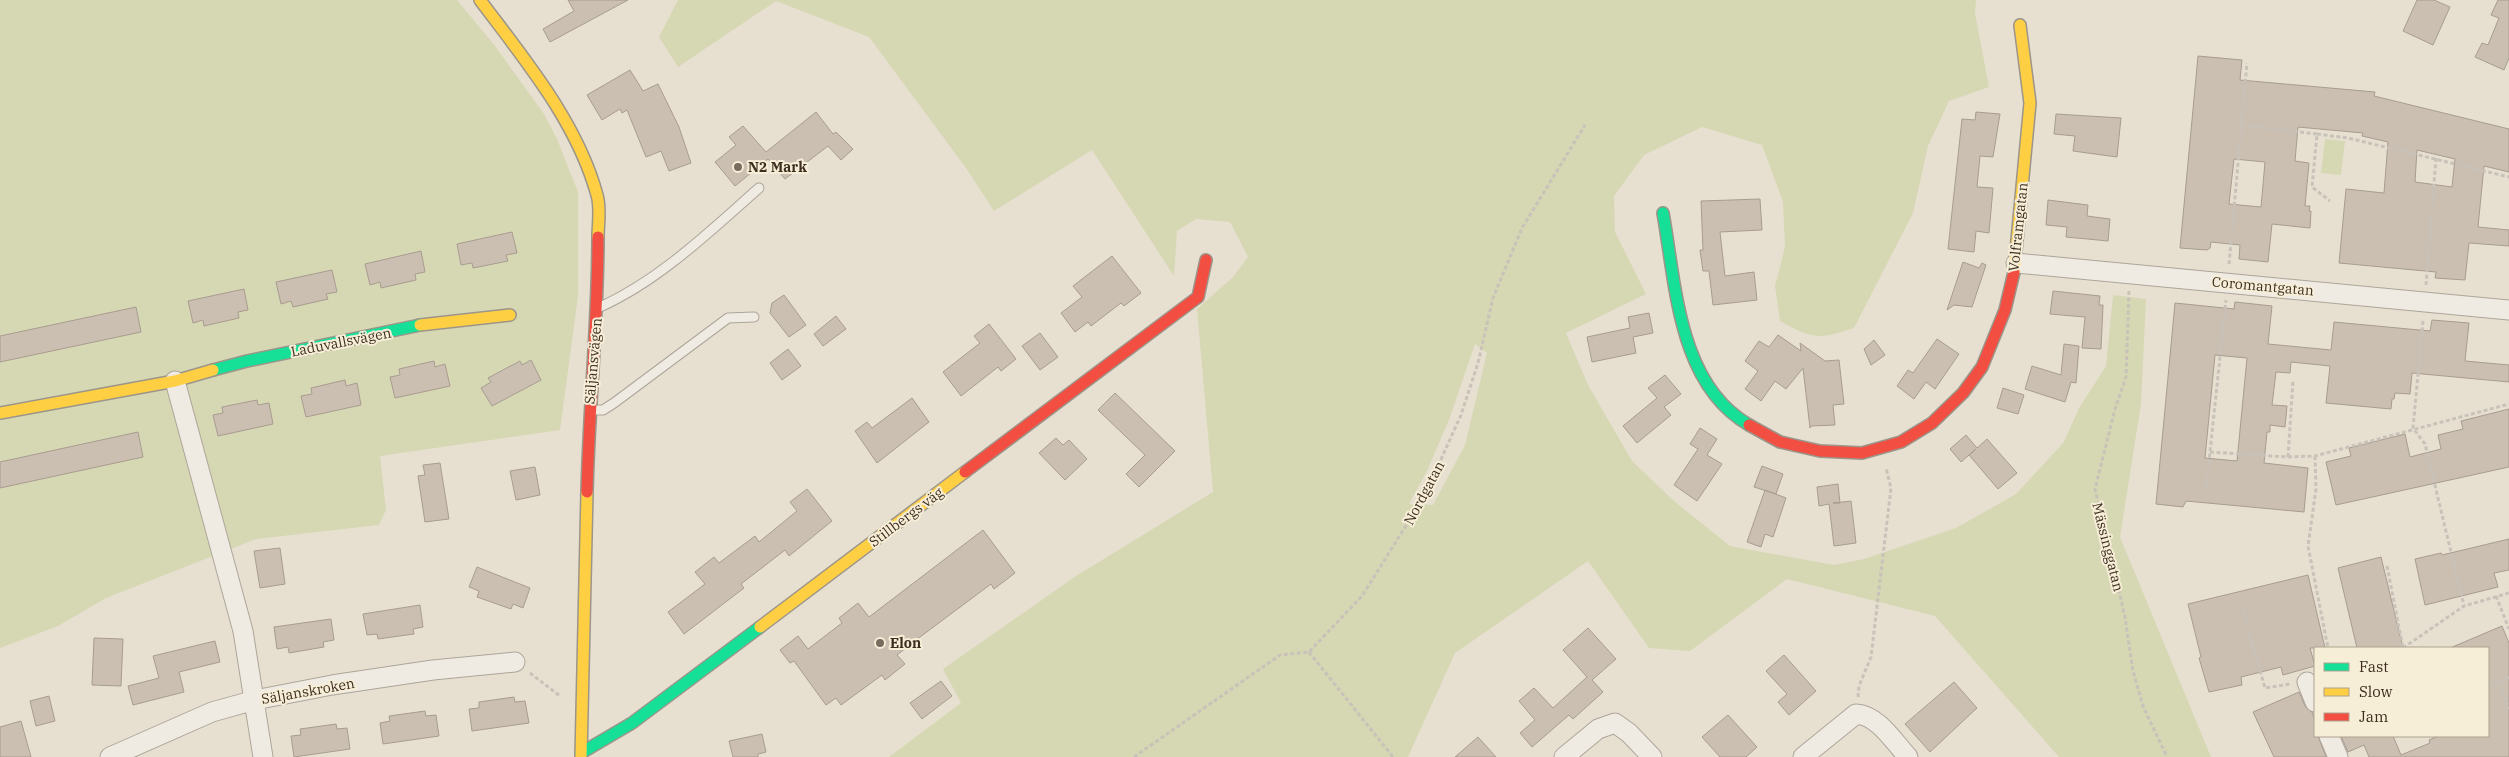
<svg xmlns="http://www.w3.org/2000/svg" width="2509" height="757" viewBox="0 0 2509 757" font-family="'IBM Plex Serif',serif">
	<rect width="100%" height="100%" fill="#e7e0d1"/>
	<!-- green -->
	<path fill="#d6d7b3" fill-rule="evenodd" d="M 0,0 L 457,0 L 495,46 L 544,114 L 557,139 L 578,192 L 578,296 L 560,430 L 380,456 L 386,510 L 379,525 L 256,539 L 106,598 L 58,626 L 0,648 Z
		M 678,0 L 1976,0 L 1975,13 L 1989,87 L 1949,101 L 1928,146 L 1913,213 L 1854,328 C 1818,340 1813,339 1780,321 L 1775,286 L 1785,247 L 1783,202 L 1762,145 L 1702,127 L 1644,155 L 1614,196 L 1615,232 L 1646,294 L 1566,333 L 1588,385 L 1632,461 L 1675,502 L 1730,546 L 1834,565 L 1864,559 L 1956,528 L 2016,494 L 2064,442 L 2079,408 L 2106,366 L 2113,295 L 2146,299 L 2141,404 L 2120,537 L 2211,757 L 2059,757 L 1935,616 L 1787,579 L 1690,651 L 1649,648 L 1588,561 L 1455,653 L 1408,757 L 889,757 L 961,703 L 943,669 L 1076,576 L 1213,492 L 1197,309 L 1233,277 L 1248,257 L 1230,222 L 1196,219 L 1177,231 L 1174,276 L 1092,150 L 994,211 L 966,168 L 869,37 L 776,1 L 678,67 L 659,37 ZM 1475,344 L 1487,353 L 1465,445 L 1433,505 L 1409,504 L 1427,471 L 1449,420 Z
		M 2325,139 L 2345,141 L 2341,175 L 2321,173 Z"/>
	<!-- building -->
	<path fill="#cbbfb2" stroke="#a89c90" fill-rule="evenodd" d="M 568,0 L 628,0 L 550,42 L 543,29 L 574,11 Z
		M 2417,0 L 2434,0 L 2450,7 L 2433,45 L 2403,31 Z
		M 2498,0 L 2509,0 L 2509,58 L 2504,70 L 2475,57 L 2482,43 L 2488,45 L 2499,18 L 2491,15 Z
		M 2198,56 L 2242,60 L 2240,80 L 2375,92 L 2374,96 L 2509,129 L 2509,172 L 2484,166 L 2478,227 L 2509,230 L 2509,246 L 2469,243 L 2465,280 L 2435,278 L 2436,272 L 2339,263 L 2346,189 L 2384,193 L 2388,142 L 2362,136 L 2363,133 L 2298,127 L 2295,161 L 2309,163 L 2305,206 L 2310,206 L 2309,211 L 2311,211 L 2310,228 L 2272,224 L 2268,262 L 2239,259 L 2240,245 L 2211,242 L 2210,248 L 2207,250 L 2180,248 ZM 2417,150 L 2455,159 L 2452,187 L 2415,182 ZM 2234,159 L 2265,162 L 2261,207 L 2229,204 Z
		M 630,70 L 643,91 L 658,84 L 679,127 L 691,163 L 669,171 L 661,151 L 646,157 L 627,110 L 622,113 L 620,109 L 602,120 L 587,95 Z
		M 816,112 L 833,134 L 836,132 L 853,149 L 841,160 L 828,146 L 785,179 L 768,159 L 735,186 L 715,162 L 736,145 L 729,137 L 743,126 L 766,152 Z
		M 1976,112 L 2000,114 L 1993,157 L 1980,156 L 1977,187 L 1993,188 L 1989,233 L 1976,231 L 1974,252 L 1948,249 L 1962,119 L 1975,120 Z
		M 2056,114 L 2121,118 L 2117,157 L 2073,151 L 2075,136 L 2054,134 Z
		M 1760,199 L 1762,230 L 1720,232 L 1725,276 L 1754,272 L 1757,300 L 1713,305 L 1709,271 L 1703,271 L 1700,250 L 1703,250 L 1701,201 Z
		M 2048,200 L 2088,205 L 2087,216 L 2110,219 L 2108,241 L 2066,237 L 2067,227 L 2046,225 Z
		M 512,232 L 517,253 L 506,255 L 508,261 L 473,268 L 472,263 L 461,265 L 457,244 Z
		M 421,251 L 425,272 L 415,274 L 416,280 L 381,288 L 380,282 L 370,285 L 365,264 Z
		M 1112,256 L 1141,293 L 1124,306 L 1121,303 L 1091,326 L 1088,322 L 1075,332 L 1061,313 L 1082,297 L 1073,286 Z
		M 1963,262 L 1979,268 L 1982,263 L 1986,265 L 1972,307 L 1954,305 L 1947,310 Z
		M 332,270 L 337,292 L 326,294 L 328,299 L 293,307 L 291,301 L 281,304 L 276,282 Z
		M 244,289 L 248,310 L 238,312 L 239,318 L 204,326 L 203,320 L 193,323 L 188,301 Z
		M 2053,291 L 2100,296 L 2099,305 L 2103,305 L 2101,349 L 2082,348 L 2085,317 L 2050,314 Z
		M 784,295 L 806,325 L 789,337 L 770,313 L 772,303 Z
		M 2235,302 L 2272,306 L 2268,344 L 2331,350 L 2334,322 L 2430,331 L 2432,320 L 2469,323 L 2465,361 L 2509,365 L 2509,382 L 2412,373 L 2410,394 L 2395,393 L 2394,399 L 2392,399 L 2391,409 L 2326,403 L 2330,366 L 2291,362 L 2290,373 L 2276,372 L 2272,405 L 2287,406 L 2285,427 L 2270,425 L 2270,432 L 2267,432 L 2264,463 L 2308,468 L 2304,512 L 2186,501 L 2183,507 L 2156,504 L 2175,303 L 2234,309 ZM 2215,355 L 2247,358 L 2237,461 L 2205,458 Z
		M 136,307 L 141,332 L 0,362 L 0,336 Z
		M 1649,313 L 1653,333 L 1633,337 L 1636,353 L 1592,362 L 1587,337 L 1630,328 L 1628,317 Z
		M 836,316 L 846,329 L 823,346 L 814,334 Z
		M 989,324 L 1016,359 L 1001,371 L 998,367 L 961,396 L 943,372 L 980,343 L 974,336 Z
		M 1040,333 L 1058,357 L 1040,370 L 1022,346 Z
		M 1778,335 L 1801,351 L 1800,343 L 1825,361 L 1839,360 L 1844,404 L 1833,405 L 1835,425 L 1811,426 L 1810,428 L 1803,368 L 1786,389 L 1775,381 L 1761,401 L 1745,389 L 1758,371 L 1745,361 L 1759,341 L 1769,347 Z
		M 1937,339 L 1959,354 L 1935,389 L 1926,382 L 1914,399 L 1897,386 L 1908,370 L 1913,373 Z
		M 1874,340 L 1885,355 L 1871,365 L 1864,349 Z
		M 2064,344 L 2079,346 L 2076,383 L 2071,382 L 2065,402 L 2025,389 L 2032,366 L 2061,375 Z
		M 788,349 L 801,366 L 782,380 L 770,363 Z
		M 531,360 L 541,380 L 492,406 L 481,388 L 491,382 L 488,378 L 520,361 L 522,365 Z
		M 434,361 L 435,367 L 445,364 L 450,386 L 395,398 L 390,377 L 400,375 L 399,369 Z
		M 1665,375 L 1681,394 L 1664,407 L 1671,415 L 1637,443 L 1623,426 L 1657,398 L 1648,388 Z
		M 345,380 L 346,386 L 357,383 L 361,405 L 306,417 L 301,396 L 312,394 L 311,388 Z
		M 2003,388 L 2024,395 L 2018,414 L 1997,408 Z
		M 1115,393 L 1175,451 L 1139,487 L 1126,474 L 1145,455 L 1098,410 Z
		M 912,398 L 929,422 L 877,463 L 855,431 L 867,422 L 872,428 Z
		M 257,400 L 258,405 L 269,403 L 273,424 L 218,436 L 213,415 L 223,413 L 222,407 Z
		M 2509,409 L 2509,467 L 2336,505 L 2326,462 L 2351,456 L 2349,448 L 2405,434 L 2410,457 L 2441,449 L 2438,435 L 2463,429 L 2461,421 Z
		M 1700,428 L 1717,439 L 1707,455 L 1722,464 L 1697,501 L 1674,485 L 1698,449 L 1690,444 Z
		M 138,432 L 143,457 L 0,488 L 0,462 Z
		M 1966,435 L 1977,448 L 1987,439 L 2017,473 L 1998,489 L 1969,455 L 1976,449 L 1961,462 L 1950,449 Z
		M 1056,438 L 1063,445 L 1069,440 L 1087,459 L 1065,480 L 1039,453 Z
		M 440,463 L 449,519 L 425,522 L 418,476 L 425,475 L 423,465 Z
		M 1762,466 L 1783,474 L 1776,494 L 1754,487 Z
		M 535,467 L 540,495 L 516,500 L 510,471 Z
		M 1838,484 L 1840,503 L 1833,503 L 1851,501 L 1856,543 L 1834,546 L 1829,504 L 1819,506 L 1817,487 Z
		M 807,489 L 832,521 L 789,556 L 785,550 L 741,584 L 744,588 L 684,634 L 668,612 L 705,584 L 695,572 L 714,557 L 719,563 L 755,536 L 759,542 L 797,511 L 790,502 Z
		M 1765,490 L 1786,498 L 1773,537 L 1765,534 L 1761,547 L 1747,542 Z
		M 983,530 L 1015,573 L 994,589 L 991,584 L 916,640 L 897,655 L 905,664 L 885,680 L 882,675 L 841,705 L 836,698 L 826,705 L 794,661 L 790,663 L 780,650 L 798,636 L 808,649 L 842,623 L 839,618 L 858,603 L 869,617 Z
		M 2509,539 L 2509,570 L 2494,573 L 2498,587 L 2425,605 L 2415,559 L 2441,553 L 2442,555 Z
		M 280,548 L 285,584 L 260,588 L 254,551 Z
		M 2381,557 L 2403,648 L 2357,648 L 2338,568 Z
		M 477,567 L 530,588 L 523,608 L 513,604 L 511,609 L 477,597 L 479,591 L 469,587 Z
		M 2308,575 L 2325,648 L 2310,648 L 2315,666 L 2283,675 L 2281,667 L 2241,677 L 2242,685 L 2209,692 L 2199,658 L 2201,657 L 2188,604 Z
		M 420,605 L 423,627 L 413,629 L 414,634 L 378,639 L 377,634 L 367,635 L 363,614 Z
		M 331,619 L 334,640 L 323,642 L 324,647 L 289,653 L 288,647 L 277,649 L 274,627 Z
		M 2502,626 L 2509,643 L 2509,757 L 2369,757 L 2364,745 L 2348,752 L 2341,736 L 2393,736 L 2401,755 L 2430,743 L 2429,740 L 2439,736 L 2488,736 L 2488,648 L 2450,648 Z
		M 1588,628 L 1616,659 L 1592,680 L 1603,692 L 1573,719 L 1569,715 L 1532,747 L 1520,733 L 1535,720 L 1519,701 L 1534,688 L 1553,708 L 1587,677 L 1563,650 Z
		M 94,638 L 123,639 L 121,686 L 92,685 Z
		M 215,641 L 220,662 L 179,672 L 184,692 L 133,705 L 128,686 L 159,678 L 153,656 Z
		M 1784,655 L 1816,691 L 1789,715 L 1778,702 L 1787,694 L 1766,671 Z
		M 941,681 L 952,696 L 922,719 L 910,703 Z
		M 1954,682 L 1977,708 L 1930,752 L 1905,724 Z
		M 2299,692 L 2305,706 L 2312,712 L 2315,721 L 2315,736 L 2318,736 L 2326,757 L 2274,757 L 2253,712 Z
		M 49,696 L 55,721 L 36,726 L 30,701 Z
		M 514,697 L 515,702 L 525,701 L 529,723 L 472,731 L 469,709 L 479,708 L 479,702 Z
		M 425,711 L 426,716 L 436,715 L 439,736 L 383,744 L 380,723 L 390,721 L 389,716 Z
		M 1728,715 L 1757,747 L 1746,757 L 1720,757 L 1702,737 Z
		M 21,721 L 31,757 L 0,757 L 0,727 Z
		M 336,724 L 337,729 L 347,728 L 350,749 L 294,757 L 291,736 L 301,735 L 300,729 Z
		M 762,734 L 766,752 L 758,754 L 758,757 L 733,757 L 729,741 Z
		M 1478,737 L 1496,757 L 1455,757 Z"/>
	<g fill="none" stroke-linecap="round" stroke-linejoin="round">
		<!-- lane casing -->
		<g stroke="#ada599" stroke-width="11">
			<path id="lane" d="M 600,307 C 660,280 710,231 759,188
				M 592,410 L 603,410 L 614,403 L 728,318 L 754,317"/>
		</g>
		<!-- street casing -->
		<g stroke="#ada599" stroke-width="21">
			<path id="street" d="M 2016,263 L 2509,310
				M 175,381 L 243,631 L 263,757
				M 2307,682 L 2315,702
				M 2329,736 L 2338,757
				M 110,757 L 212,712 L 255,700 L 332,685 L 433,670 L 515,662
				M 1564,757 L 1598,729 L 1615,723 L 1629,733 L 1652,757
				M 1803,757 L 1856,714 C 1878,715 1894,742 1908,757"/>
		</g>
		<!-- fast casing -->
		<g stroke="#9c958a" stroke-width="14">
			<path id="fast" d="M 1663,213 C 1676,285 1678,384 1749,425
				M 213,370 L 247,361 L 420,325
				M 581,753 L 632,723 L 760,627"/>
		</g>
		<!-- slow casing -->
		<g stroke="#9c958a" stroke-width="14">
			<path id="slow" d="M 480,0 C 525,60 577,122 597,195 C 601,208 598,224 598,237
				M 2014,272 L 2030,103 L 2020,25
				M 420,325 L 510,315
				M 0,413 L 175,381 L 213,370
				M 760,627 L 965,472
				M 581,757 L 587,492"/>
		</g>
		<!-- jam casing -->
		<g stroke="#9c958a" stroke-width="14">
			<path id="jam" d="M 1749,425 L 1780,442 L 1820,451 L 1862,453 L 1901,442 L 1932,423 L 1963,393 L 1982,367 L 2005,310 L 2014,272
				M 965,472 L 1198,297 L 1206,260
				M 587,492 C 589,407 598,322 598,237"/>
		</g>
		<!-- path -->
		<path stroke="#c8c2b9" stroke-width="3" stroke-dasharray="4 2.5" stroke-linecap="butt" d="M 2242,125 L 2317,134 L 2312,187 L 2330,201
			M 2317,134 L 2348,138 L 2509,177
			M 2229,264 L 2247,63
			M 2426,285 L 2436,158
			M 2129,291 L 2126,377 L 2115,409 L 2095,489 L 2125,617 L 2133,671 L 2143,706 L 2167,757
			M 2423,321 L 2413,428 L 2425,444 L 2464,606
			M 2210,452 L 2288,457 L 2293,380
			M 2315,456 L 2316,489 L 2308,546 L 2328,648
			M 2288,457 L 2315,456 L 2509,404
			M 2206,490 L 2226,300
			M 2387,566 L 2403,648
			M 2496,596 L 2509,629
			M 2242,608 L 2265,688 L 2290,684
			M 2403,648 L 2464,606 L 2509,593
			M 1309,652 L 1393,757
			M 530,673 L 560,696
			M 2509,677 L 2498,682 L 2509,709
			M 2488,686 L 2499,681
			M 1858,697 L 1859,686 L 1871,657 L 1891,488 L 1886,468
			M 1134,757 L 1280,655 L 1309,652 L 1362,596 L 1424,497 L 1461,415 L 1478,363 L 1493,298 L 1522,228 L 1585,125"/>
		<!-- lane -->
		<use href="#lane" stroke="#efebe3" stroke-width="9"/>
		<!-- street -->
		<use href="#street" stroke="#efebe3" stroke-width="19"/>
		<!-- fast -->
		<use href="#fast" stroke="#16e098" stroke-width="11"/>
		<!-- slow -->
		<use href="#slow" stroke="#ffcf43" stroke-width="11"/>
		<!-- jam -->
		<use href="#jam" stroke="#f24e42" stroke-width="11"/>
	</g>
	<!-- markers -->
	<g fill="#786c5e" stroke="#f7eed8" stroke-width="2">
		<circle cx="738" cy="167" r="5"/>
		<circle cx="880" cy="643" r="5"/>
	</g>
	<g text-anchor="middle" stroke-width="4" stroke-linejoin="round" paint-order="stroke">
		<!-- poi labels -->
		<g font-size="14" font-weight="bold" fill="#3d2e20" stroke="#f7eed8" text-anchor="start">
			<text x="748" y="172">N2 Mark</text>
			<text x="890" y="648">Elon</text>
		</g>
		<!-- street labels -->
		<g font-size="14" fill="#3d2e20" stroke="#f7eed8">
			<text transform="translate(2018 227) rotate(-84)" y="5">Volframgatan</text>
			<text transform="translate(2263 286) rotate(5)" y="5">Coromantgatan</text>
			<text transform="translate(341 342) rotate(-11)" y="5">Laduvallsvägen</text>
			<text transform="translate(593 361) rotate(-85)" y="5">Säljansvägen</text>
			<text transform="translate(1424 493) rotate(-62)" y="5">Nordgatan</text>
			<text transform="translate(906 517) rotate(-37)" y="5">Stillbergs väg</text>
			<text transform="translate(2108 547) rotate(76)" y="5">Mässinggatan</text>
			<text transform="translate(308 691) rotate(-10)" y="5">Säljanskroken</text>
		</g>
	</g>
	<!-- legend -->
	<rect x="2314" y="647" width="175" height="90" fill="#f7eed8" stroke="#ada18e"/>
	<rect x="2324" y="663" width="25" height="8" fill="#16e098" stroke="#ada18e"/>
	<text x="2359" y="672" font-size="15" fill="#3d2e20">Fast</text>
	<rect x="2324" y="688" width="25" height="8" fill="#ffcf43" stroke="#ada18e"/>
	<text x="2359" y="697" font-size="15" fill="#3d2e20">Slow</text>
	<rect x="2324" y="713" width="25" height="8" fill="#f24e42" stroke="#ada18e"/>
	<text x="2359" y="722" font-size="15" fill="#3d2e20">Jam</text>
</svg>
